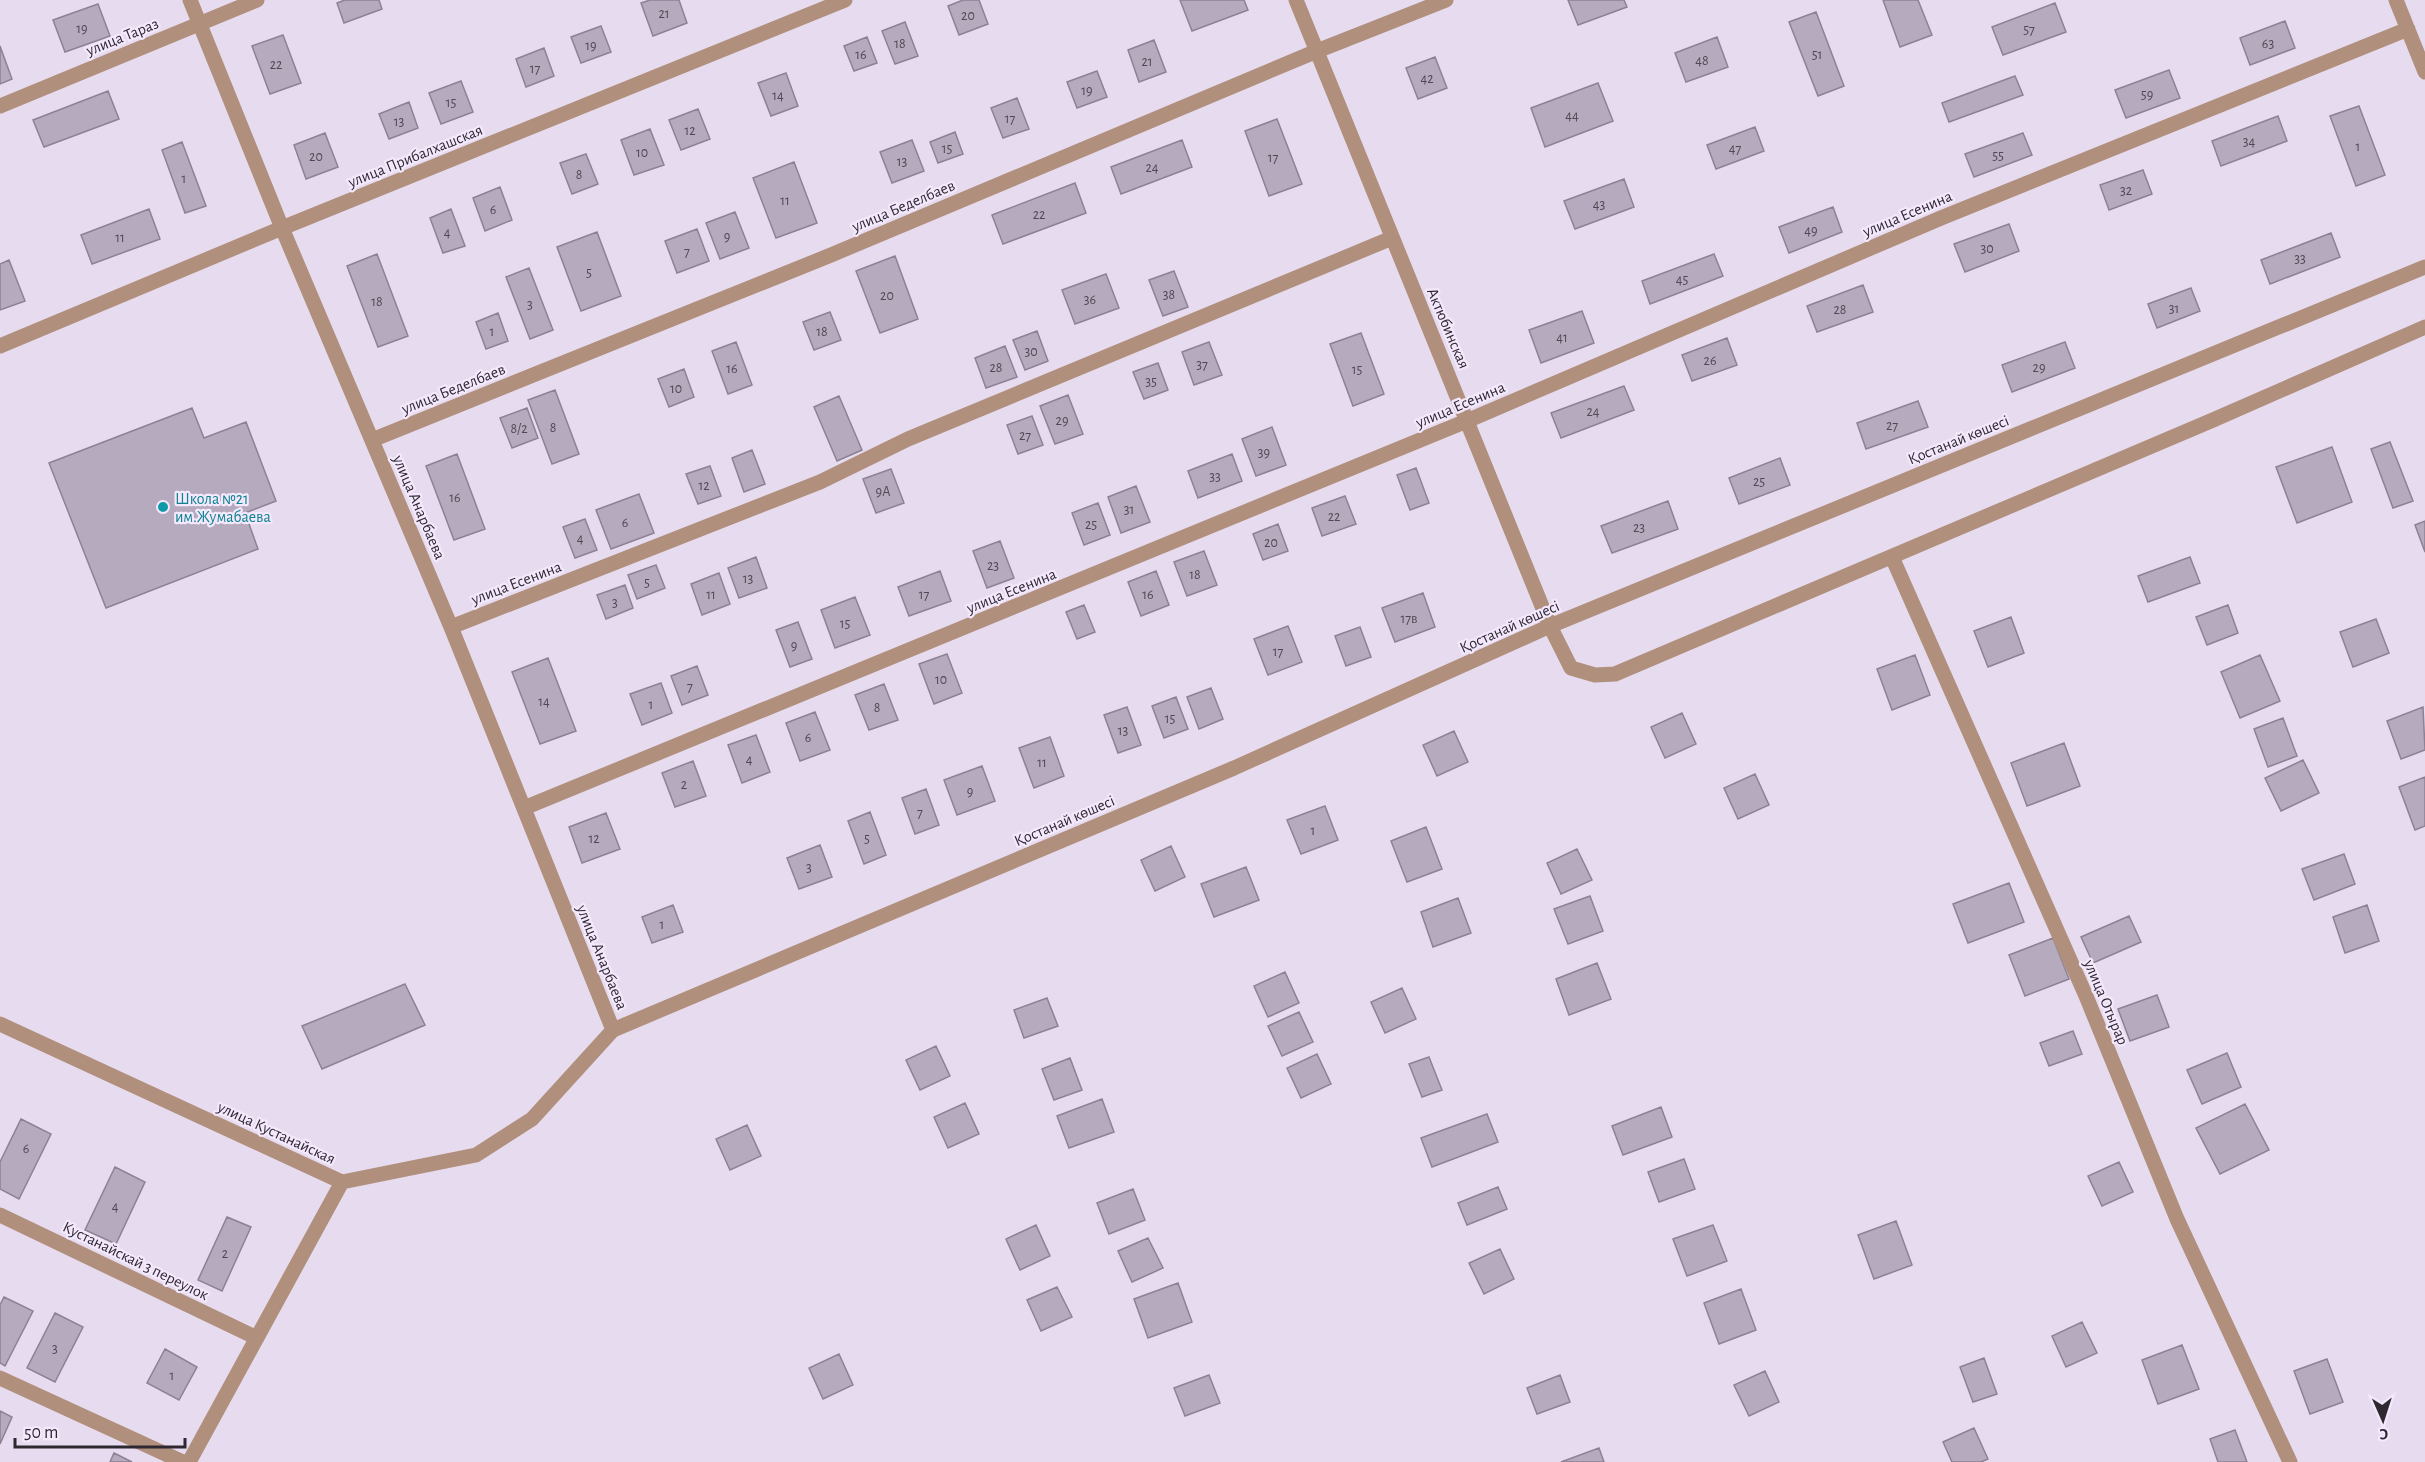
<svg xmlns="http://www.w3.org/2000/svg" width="2425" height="1462" viewBox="0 0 2425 1462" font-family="'Alegreya Sans',sans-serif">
	<rect width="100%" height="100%" fill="#e7dbef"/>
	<!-- building -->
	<path fill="#b6aabe" stroke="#8d8295" stroke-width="1.5" d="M 345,0 L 379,0 L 382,9 L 344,23 L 337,3 Z
		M 650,0 L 679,0 L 687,23 L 653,36 L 641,3 Z
		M 963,0 L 979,0 L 988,24 L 959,35 L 948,6 Z
		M 1180,0 L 1244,0 L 1248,10 L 1192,31 Z
		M 1568,0 L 1624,0 L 1627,7 L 1578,25 Z
		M 1883,0 L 1918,0 L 1932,35 L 1900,47 Z
		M 2055,3 L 2066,32 L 2003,55 L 1992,27 Z
		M 98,4 L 110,36 L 65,52 L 53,20 Z
		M 1816,12 L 1844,86 L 1818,96 L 1789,22 Z
		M 2285,21 L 2295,48 L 2250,65 L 2240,38 Z
		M 905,22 L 918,56 L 895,64 L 882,31 Z
		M 601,26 L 611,52 L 581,63 L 571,37 Z
		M 283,35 L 301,83 L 270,94 L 252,46 Z
		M 867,37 L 877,63 L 854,71 L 844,46 Z
		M 1717,37 L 1728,67 L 1686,82 L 1675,53 Z
		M 1154,40 L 1166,72 L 1139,82 L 1128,50 Z
		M 0,46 L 12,79 L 0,84 Z
		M 544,48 L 554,76 L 526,87 L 516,59 Z
		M 1435,57 L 1447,88 L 1418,99 L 1406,68 Z
		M 2169,70 L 2180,98 L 2126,118 L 2115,90 Z
		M 1097,71 L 1107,97 L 1077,108 L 1067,82 Z
		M 786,73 L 798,106 L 771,116 L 758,83 Z
		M 2015,76 L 2023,95 L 1949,122 L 1942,103 Z
		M 461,81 L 473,112 L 441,124 L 429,93 Z
		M 1598,83 L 1613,121 L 1545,147 L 1531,108 Z
		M 108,91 L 119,119 L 44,147 L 33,120 Z
		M 1017,98 L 1029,129 L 1003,138 L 991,108 Z
		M 409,102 L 418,128 L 389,139 L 379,114 Z
		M 2359,106 L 2385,175 L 2356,186 L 2330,116 Z
		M 698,109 L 710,139 L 681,150 L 669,120 Z
		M 2278,116 L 2287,141 L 2221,166 L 2212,141 Z
		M 1277,119 L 1302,184 L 1269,196 L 1245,131 Z
		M 1755,127 L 1764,151 L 1716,169 L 1707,145 Z
		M 650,129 L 664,165 L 634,175 L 621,140 Z
		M 955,132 L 963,154 L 938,163 L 930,142 Z
		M 325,133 L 338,167 L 306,179 L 294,145 Z
		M 2023,133 L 2032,155 L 1974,177 L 1965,154 Z
		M 912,140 L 924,171 L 892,183 L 880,152 Z
		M 1182,140 L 1192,167 L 1121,194 L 1111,167 Z
		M 182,142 L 206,206 L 185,213 L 162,150 Z
		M 586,154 L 598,184 L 572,194 L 560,163 Z
		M 794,162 L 817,223 L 776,238 L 753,178 Z
		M 2143,170 L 2152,194 L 2109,210 L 2100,185 Z
		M 1624,179 L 1634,207 L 1575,229 L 1564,201 Z
		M 1075,183 L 1086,213 L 1003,244 L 992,215 Z
		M 500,187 L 512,220 L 485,231 L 473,198 Z
		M 1833,207 L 1842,232 L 1789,253 L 1779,227 Z
		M 149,209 L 160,239 L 92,264 L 81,235 Z
		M 451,209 L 465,246 L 443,253 L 430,218 Z
		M 735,212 L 749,248 L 720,259 L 706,223 Z
		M 2009,224 L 2019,251 L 1965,272 L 1954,244 Z
		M 697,229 L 709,261 L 677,273 L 665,241 Z
		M 597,232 L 621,296 L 581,311 L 557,247 Z
		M 2331,233 L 2340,257 L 2270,284 L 2261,260 Z
		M 377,254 L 408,336 L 378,347 L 347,266 Z
		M 1714,254 L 1723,276 L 1650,304 L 1642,281 Z
		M 895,256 L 918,319 L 880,333 L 856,271 Z
		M 9,260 L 25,301 L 0,310 L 0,264 Z
		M 529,268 L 553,330 L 530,339 L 506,277 Z
		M 1174,271 L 1188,307 L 1163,316 L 1149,280 Z
		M 1106,274 L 1119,308 L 1075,324 L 1062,290 Z
		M 1863,285 L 1873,312 L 1817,332 L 1807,306 Z
		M 2191,288 L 2200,311 L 2157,328 L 2148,304 Z
		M 1582,311 L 1594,343 L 1541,363 L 1529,330 Z
		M 830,312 L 841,340 L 814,350 L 803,322 Z
		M 498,313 L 508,341 L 486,349 L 476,322 Z
		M 1037,331 L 1048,361 L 1025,370 L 1013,340 Z
		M 1361,333 L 1384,394 L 1353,406 L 1330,344 Z
		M 1727,338 L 1737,365 L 1692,381 L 1682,355 Z
		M 736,342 L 752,385 L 728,394 L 712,351 Z
		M 1209,342 L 1222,375 L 1194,385 L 1182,352 Z
		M 2065,342 L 2075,368 L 2012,392 L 2002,365 Z
		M 1005,346 L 1017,377 L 986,388 L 975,358 Z
		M 1158,363 L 1168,390 L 1144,399 L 1133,372 Z
		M 684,369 L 694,397 L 669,407 L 658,379 Z
		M 1624,386 L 1634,410 L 1561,438 L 1551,413 Z
		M 555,390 L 579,454 L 552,464 L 528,400 Z
		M 1068,395 L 1083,434 L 1055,444 L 1040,406 Z
		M 839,396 L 862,450 L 837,461 L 814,407 Z
		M 1918,401 L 1928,427 L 1866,449 L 1857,423 Z
		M 192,408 L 204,438 L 246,422 L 276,501 L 245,513 L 258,549 L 106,608 L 49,463 Z
		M 527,408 L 538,438 L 512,448 L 500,418 Z
		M 1032,416 L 1043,445 L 1018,454 L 1007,425 Z
		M 1272,427 L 1286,465 L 1256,476 L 1242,439 Z
		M 2390,442 L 2413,501 L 2393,508 L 2371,449 Z
		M 2332,447 L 2352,502 L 2297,523 L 2276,467 Z
		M 752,450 L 765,484 L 744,492 L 732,458 Z
		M 457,454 L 485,529 L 454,540 L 426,466 Z
		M 1232,454 L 1242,481 L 1198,498 L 1188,471 Z
		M 1780,458 L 1790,485 L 1739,504 L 1729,478 Z
		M 710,466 L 721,496 L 698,504 L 686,474 Z
		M 1416,468 L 1429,503 L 1410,510 L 1397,475 Z
		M 891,469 L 904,503 L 876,513 L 863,479 Z
		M 1136,486 L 1150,522 L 1121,533 L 1108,497 Z
		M 639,494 L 654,533 L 611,549 L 596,510 Z
		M 1345,496 L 1356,524 L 1322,536 L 1312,508 Z
		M 1668,501 L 1678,529 L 1612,553 L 1601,526 Z
		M 1098,503 L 1110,535 L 1084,545 L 1072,513 Z
		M 585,519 L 597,550 L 575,558 L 563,527 Z
		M 2425,521 L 2425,552 L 2415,525 Z
		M 1278,524 L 1288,551 L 1263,560 L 1253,534 Z
		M 1000,541 L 1014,578 L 987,588 L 973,551 Z
		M 1204,551 L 1217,585 L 1187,596 L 1174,562 Z
		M 756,557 L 767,588 L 739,598 L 728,568 Z
		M 2190,557 L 2200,583 L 2148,602 L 2138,576 Z
		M 656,565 L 665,588 L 637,599 L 628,575 Z
		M 940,571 L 951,601 L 909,616 L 898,587 Z
		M 1156,571 L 1169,605 L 1141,616 L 1128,582 Z
		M 719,573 L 730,604 L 702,615 L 691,584 Z
		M 625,585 L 633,608 L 606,619 L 597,595 Z
		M 1423,593 L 1435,627 L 1395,642 L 1382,608 Z
		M 855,597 L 870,635 L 835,648 L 821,610 Z
		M 1084,605 L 1095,632 L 1077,639 L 1066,612 Z
		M 2228,605 L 2238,633 L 2207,645 L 2196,617 Z
		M 2011,617 L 2024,653 L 1988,667 L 1974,631 Z
		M 2376,619 L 2389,653 L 2353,667 L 2340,632 Z
		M 798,622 L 812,659 L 790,667 L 776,630 Z
		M 1288,626 L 1302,662 L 1268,675 L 1254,639 Z
		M 1360,627 L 1371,657 L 1346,666 L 1335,636 Z
		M 947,654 L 962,693 L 934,704 L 919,664 Z
		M 1915,655 L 1930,695 L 1892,710 L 1877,669 Z
		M 2260,655 L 2280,701 L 2240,718 L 2221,672 Z
		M 548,658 L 576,731 L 540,744 L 512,672 Z
		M 697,666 L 708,695 L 682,705 L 671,676 Z
		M 661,683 L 672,713 L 642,725 L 630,694 Z
		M 884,684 L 898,720 L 869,730 L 855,695 Z
		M 1211,688 L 1223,719 L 1199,729 L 1187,697 Z
		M 1176,697 L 1188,729 L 1164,738 L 1152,706 Z
		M 1127,707 L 1141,745 L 1118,753 L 1104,715 Z
		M 2423,707 L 2425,750 L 2401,759 L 2387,721 Z
		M 815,712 L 830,750 L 800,761 L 786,723 Z
		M 1682,713 L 1696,744 L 1665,758 L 1651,727 Z
		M 2283,718 L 2297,756 L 2268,767 L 2254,729 Z
		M 1454,731 L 1468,762 L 1437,776 L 1423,745 Z
		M 756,735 L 770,772 L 742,783 L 728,745 Z
		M 1050,737 L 1064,776 L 1034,788 L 1019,748 Z
		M 2064,743 L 2080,786 L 2027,806 L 2011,763 Z
		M 2303,760 L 2319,793 L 2281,811 L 2265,778 Z
		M 693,761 L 706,796 L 675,807 L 662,773 Z
		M 982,766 L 995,801 L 957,815 L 944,780 Z
		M 1755,774 L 1769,805 L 1738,819 L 1724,788 Z
		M 2425,777 L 2425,826 L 2415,830 L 2399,787 Z
		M 926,789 L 939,825 L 915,834 L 902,798 Z
		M 1325,806 L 1338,840 L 1301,854 L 1287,820 Z
		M 870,812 L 886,855 L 864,864 L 848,821 Z
		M 606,813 L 620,849 L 582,863 L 569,827 Z
		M 1426,827 L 1442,869 L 1407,882 L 1391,841 Z
		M 820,845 L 832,877 L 799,889 L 787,858 Z
		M 1171,846 L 1185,877 L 1155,891 L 1141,860 Z
		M 1577,849 L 1592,880 L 1561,894 L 1547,863 Z
		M 2344,854 L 2355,884 L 2314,900 L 2302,869 Z
		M 1246,867 L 1259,900 L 1214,917 L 1201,884 Z
		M 2009,883 L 2024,922 L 1968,943 L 1953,904 Z
		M 1590,896 L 1603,931 L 1568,944 L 1554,909 Z
		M 1458,898 L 1471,933 L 1433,947 L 1421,912 Z
		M 673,905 L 683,932 L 652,943 L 642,917 Z
		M 2367,905 L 2379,941 L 2345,953 L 2333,917 Z
		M 2129,916 L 2141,942 L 2093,963 L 2081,937 Z
		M 2053,938 L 2069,979 L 2025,996 L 2009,955 Z
		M 1597,963 L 1611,999 L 1569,1015 L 1556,979 Z
		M 1285,972 L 1299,1003 L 1268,1017 L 1254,986 Z
		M 405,984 L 425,1025 L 322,1069 L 302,1026 Z
		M 1402,988 L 1416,1019 L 1385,1033 L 1371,1002 Z
		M 2157,995 L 2169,1027 L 2130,1041 L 2118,1009 Z
		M 1047,998 L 1058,1026 L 1024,1038 L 1014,1010 Z
		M 1299,1012 L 1313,1042 L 1282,1056 L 1268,1026 Z
		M 2073,1031 L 2082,1054 L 2049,1066 L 2040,1043 Z
		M 936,1046 L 950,1076 L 920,1090 L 906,1060 Z
		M 2227,1053 L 2241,1087 L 2202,1104 L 2187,1070 Z
		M 1317,1054 L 1331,1084 L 1301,1098 L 1287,1068 Z
		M 1429,1057 L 1442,1090 L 1422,1097 L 1409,1064 Z
		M 1070,1058 L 1082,1090 L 1054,1100 L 1042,1069 Z
		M 1102,1099 L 1114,1132 L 1069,1148 L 1057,1116 Z
		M 965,1103 L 979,1134 L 948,1148 L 934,1117 Z
		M 2245,1104 L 2269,1150 L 2220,1174 L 2196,1128 Z
		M 1661,1107 L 1672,1137 L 1623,1155 L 1612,1126 Z
		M 1487,1114 L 1498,1142 L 1432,1167 L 1421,1138 Z
		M 21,1119 L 51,1134 L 19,1199 L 0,1189 L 0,1162 Z
		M 747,1125 L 761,1156 L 730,1170 L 716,1139 Z
		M 1684,1159 L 1695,1189 L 1659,1202 L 1648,1172 Z
		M 2119,1162 L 2133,1192 L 2102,1206 L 2088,1176 Z
		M 115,1167 L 145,1182 L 116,1244 L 85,1230 Z
		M 1498,1187 L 1507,1209 L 1467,1225 L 1458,1203 Z
		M 1133,1189 L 1145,1220 L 1109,1234 L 1097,1203 Z
		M 227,1217 L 251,1227 L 222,1291 L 198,1280 Z
		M 1896,1221 L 1912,1265 L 1874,1279 L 1858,1235 Z
		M 1036,1225 L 1050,1256 L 1020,1270 L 1006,1239 Z
		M 1713,1225 L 1727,1261 L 1687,1276 L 1673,1239 Z
		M 1148,1238 L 1163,1268 L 1132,1282 L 1118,1251 Z
		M 1500,1249 L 1514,1279 L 1484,1294 L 1469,1263 Z
		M 1178,1283 L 1192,1322 L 1148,1338 L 1134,1299 Z
		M 1057,1287 L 1072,1317 L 1041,1331 L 1027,1300 Z
		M 1741,1289 L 1756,1330 L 1719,1344 L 1704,1303 Z
		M 4,1297 L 33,1311 L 5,1366 L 0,1363 L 0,1305 Z
		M 55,1313 L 83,1327 L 55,1382 L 27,1368 Z
		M 2082,1322 L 2097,1353 L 2066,1367 L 2052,1336 Z
		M 2182,1345 L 2199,1389 L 2158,1404 L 2142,1360 Z
		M 165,1349 L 197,1367 L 179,1400 L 147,1383 Z
		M 839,1354 L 853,1385 L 823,1399 L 809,1368 Z
		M 1984,1358 L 1997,1394 L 1973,1402 L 1960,1367 Z
		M 2327,1359 L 2343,1402 L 2310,1414 L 2294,1371 Z
		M 1765,1371 L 1779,1402 L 1749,1416 L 1734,1385 Z
		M 1209,1375 L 1220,1403 L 1185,1416 L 1174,1388 Z
		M 1560,1375 L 1570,1402 L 1537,1414 L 1527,1388 Z
		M 0,1411 L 12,1417 L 0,1444 Z
		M 1974,1428 L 1988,1459 L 1981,1462 L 1952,1462 L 1943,1442 Z
		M 2235,1430 L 2247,1462 L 2218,1462 L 2210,1439 Z
		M 1599,1448 L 1604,1462 L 1561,1462 Z
		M 114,1453 L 132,1462 L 110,1462 Z"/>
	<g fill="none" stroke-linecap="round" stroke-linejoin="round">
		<!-- minor -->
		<path stroke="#b08f7c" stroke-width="15" d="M 190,0 L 282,228 L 451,627 L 613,1030
			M 1296,0 L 1550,626 L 1571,668 L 1595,675 L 1615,674 L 2213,420 L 2425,327
			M 2396,0 L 2425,72
			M 0,106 L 257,0
			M 0,346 L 282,228 L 845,0
			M 372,440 L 831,255 L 1317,51 L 1446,0
			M 1892,557 L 2086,996 L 2177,1219 L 2290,1462
			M 451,627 L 820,482 L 908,439 L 1392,238
			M 524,808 L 1469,420 L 1941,218 L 2408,29
			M 0,1024 L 342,1182 L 476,1155 L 532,1119 L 613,1030 L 1234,768 L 1550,626 L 2425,267
			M 0,1215 L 257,1338
			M 0,1378 L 183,1462
			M 189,1462 L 342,1182"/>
	</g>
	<!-- markers -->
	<circle fill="#0f9aa8" stroke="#f4e8fd" stroke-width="2" cx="163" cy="507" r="6"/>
	<g text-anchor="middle" stroke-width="4.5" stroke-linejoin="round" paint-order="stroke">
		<!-- number labels -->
		<g font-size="14" fill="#504954">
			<text x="664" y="18">21</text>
			<text x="968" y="20">20</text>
			<text x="82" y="33">19</text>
			<text x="2029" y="34">57</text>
			<text x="900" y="48">18</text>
			<text x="2268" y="48">63</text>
			<text x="591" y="50">19</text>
			<text x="861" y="59">16</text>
			<text x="1817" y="59">51</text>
			<text x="1702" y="65">48</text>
			<text x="1147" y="66">21</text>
			<text x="276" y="69">22</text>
			<text x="535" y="73">17</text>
			<text x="1427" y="83">42</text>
			<text x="1087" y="95">19</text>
			<text x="2147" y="99">59</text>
			<text x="778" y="100">14</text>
			<text x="451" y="107">15</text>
			<text x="1572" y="120">44</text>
			<text x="1010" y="123">17</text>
			<text x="399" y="126">13</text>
			<text x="690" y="135">12</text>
			<text x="2249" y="146">34</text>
			<text x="2358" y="151">1</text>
			<text x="947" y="153">15</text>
			<text x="1735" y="153">47</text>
			<text x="642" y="157">10</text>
			<text x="1998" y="160">55</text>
			<text x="316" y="161">20</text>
			<text x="1273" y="162">17</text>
			<text x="902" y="166">13</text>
			<text x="1152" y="172">24</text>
			<text x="579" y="179">8</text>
			<text x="184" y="183">1</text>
			<text x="2126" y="195">32</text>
			<text x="785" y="205">11</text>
			<text x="1599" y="209">43</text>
			<text x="493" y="214">6</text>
			<text x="1039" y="219">22</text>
			<text x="1811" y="235">49</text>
			<text x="447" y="237">4</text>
			<text x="727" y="241">9</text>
			<text x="120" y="242">11</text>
			<text x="1987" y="253">30</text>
			<text x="687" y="256">7</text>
			<text x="2300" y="263">33</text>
			<text x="589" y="277">5</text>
			<text x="1682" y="284">45</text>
			<text x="1169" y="299">38</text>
			<text x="887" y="300">20</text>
			<text x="1090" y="304">36</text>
			<text x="377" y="306">18</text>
			<text x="530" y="309">3</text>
			<text x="2174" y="313">31</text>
			<text x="1840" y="314">28</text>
			<text x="492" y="336">1</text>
			<text x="822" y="336">18</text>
			<text x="1562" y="342">41</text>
			<text x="1031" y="356">30</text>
			<text x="1710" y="365">26</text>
			<text x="1202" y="369">37</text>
			<text x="996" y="372">28</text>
			<text x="2039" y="372">29</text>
			<text x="732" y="373">16</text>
			<text x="1357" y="374">15</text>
			<text x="1151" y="386">35</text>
			<text x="676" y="393">10</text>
			<text x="1593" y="416">24</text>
			<text x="1062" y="425">29</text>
			<text x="1892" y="430">27</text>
			<text x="553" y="432">8</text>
			<text x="519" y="433">8/2</text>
			<text x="1025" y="440">27</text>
			<text x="1264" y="457">39</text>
			<text x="1215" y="481">33</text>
			<text x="1759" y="486">25</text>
			<text x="704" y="490">12</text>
			<text x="883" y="496">9А</text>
			<text x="455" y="502">16</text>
			<text x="1129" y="514">31</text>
			<text x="1334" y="521">22</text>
			<text x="625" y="527">6</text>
			<text x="1091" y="529">25</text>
			<text x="1639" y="532">23</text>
			<text x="580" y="543">4</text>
			<text x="1271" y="547">20</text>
			<text x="993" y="570">23</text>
			<text x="1195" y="579">18</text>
			<text x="748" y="583">13</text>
			<text x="647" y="587">5</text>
			<text x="711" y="599">11</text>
			<text x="924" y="599">17</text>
			<text x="1148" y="599">16</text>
			<text x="615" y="607">3</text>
			<text x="1409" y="623">17в</text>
			<text x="845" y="628">15</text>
			<text x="794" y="650">9</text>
			<text x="1278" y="656">17</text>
			<text x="941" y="684">10</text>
			<text x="690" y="691">7</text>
			<text x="544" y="706">14</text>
			<text x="651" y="709">1</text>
			<text x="877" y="712">8</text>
			<text x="1170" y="723">15</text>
			<text x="1123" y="735">13</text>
			<text x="808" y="742">6</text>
			<text x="749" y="764">4</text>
			<text x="1042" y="767">11</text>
			<text x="684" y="789">2</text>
			<text x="970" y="796">9</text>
			<text x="920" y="817">7</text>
			<text x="1313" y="835">1</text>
			<text x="594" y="843">12</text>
			<text x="867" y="843">5</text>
			<text x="809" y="872">3</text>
			<text x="662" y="929">1</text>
			<text x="26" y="1153">6</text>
			<text x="115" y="1211">4</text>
			<text x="225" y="1258">2</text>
			<text x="55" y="1353">3</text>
			<text x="172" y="1380">1</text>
		</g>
		<!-- street labels -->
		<g font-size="16" fill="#2e2931" stroke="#f4e8fd">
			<text transform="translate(122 36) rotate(-22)" y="6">улица Тараз</text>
			<text transform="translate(415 155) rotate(-22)" y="6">улица Прибалхашская</text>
			<text transform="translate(903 205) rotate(-23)" y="6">улица Беделбаев</text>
			<text transform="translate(1907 213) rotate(-23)" y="6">улица Есенина</text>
			<text transform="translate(1449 328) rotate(67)" y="6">Актюбинская</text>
			<text transform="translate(453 388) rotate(-22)" y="6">улица Беделбаев</text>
			<text transform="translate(1460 404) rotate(-23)" y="6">улица Есенина</text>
			<text transform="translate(1958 439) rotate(-22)" y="6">Қостанай көшесі</text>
			<text transform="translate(420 507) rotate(67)" y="6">улица Анарбаева</text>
			<text transform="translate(516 582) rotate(-21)" y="6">улица Есенина</text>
			<text transform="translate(1011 590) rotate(-22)" y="6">улица Есенина</text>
			<text transform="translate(1509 626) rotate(-24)" y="6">Қостанай көшесі</text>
			<text transform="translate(1064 820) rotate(-23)" y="6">Қостанай көшесі</text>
			<text transform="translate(603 957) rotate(68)" y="6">улица Анарбаева</text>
			<text transform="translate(2107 1002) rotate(67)" y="6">улица Отырар</text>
			<text transform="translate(277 1132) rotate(25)" y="6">улица Кустанайская</text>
			<text transform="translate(136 1260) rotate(26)" y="6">Кустанайскай 3 переулок</text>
		</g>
		<!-- culture labels -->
		<g font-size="16" fill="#0d838f" stroke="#f4e8fd" text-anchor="start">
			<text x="175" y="504">Школа №21<tspan x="175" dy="18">им.Жумабаева</tspan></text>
		</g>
	</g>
	<!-- north arrow -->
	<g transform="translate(2383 1420) rotate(177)" stroke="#f4e8fd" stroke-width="4.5" paint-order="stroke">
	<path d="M0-4.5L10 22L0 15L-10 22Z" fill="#2e2931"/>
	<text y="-9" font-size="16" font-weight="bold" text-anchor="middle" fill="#2e2931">С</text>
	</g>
	<!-- scale -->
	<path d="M15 1438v9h170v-9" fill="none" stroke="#2e2931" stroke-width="3"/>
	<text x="24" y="1438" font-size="18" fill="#2e2931" stroke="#f4e8fd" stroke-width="4.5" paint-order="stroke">50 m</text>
</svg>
